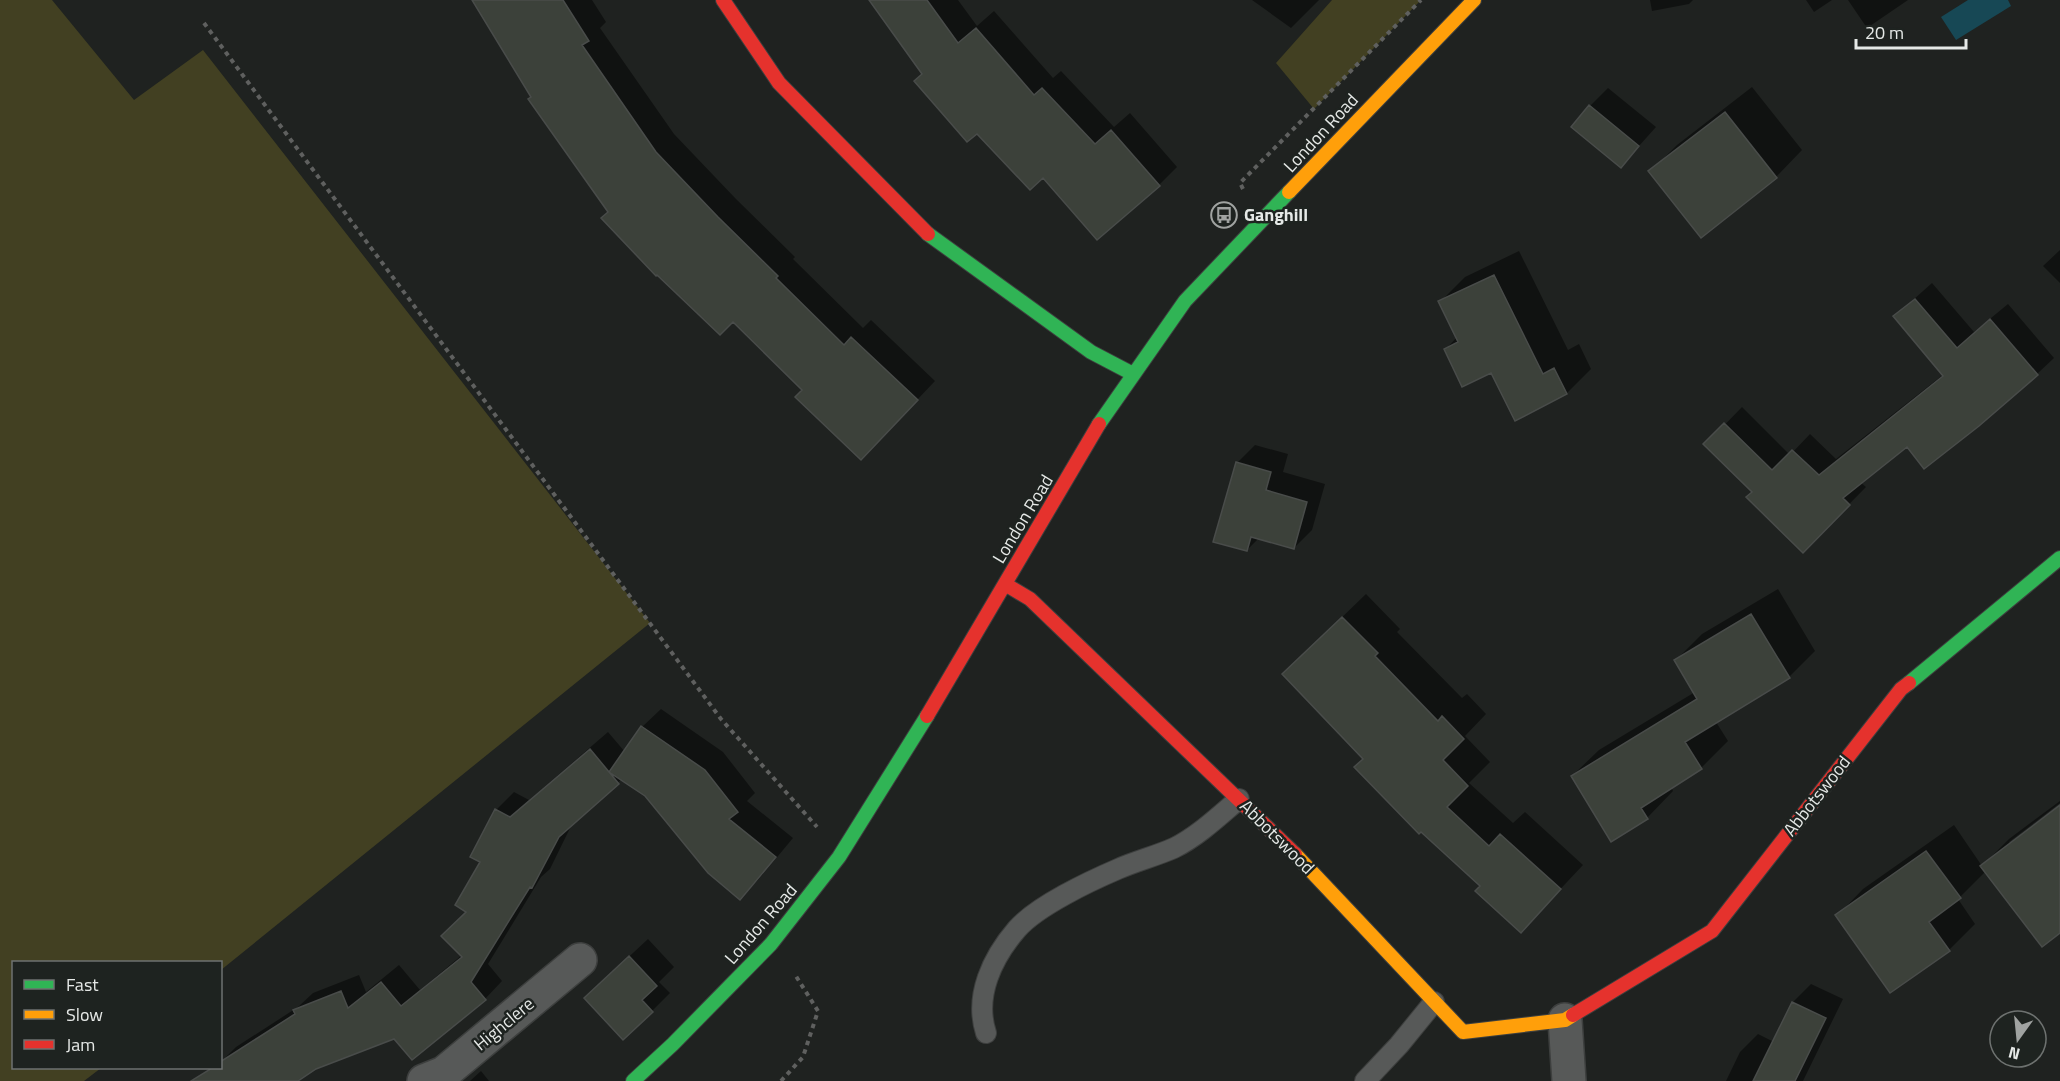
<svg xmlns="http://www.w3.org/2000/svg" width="2060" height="1081" viewBox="0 0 2060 1081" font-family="'Titillium Web',sans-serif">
	<rect width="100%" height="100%" fill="#1f2220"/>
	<!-- green -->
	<path fill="#424022" d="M 0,0 L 52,0 L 134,100 L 203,50 L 650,623 L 221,970 L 220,962 L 14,962 L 14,1068 L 101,1068 L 84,1081 L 0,1081 Z
		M 1332,0 L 1421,0 L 1314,109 L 1276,63 Z"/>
	<!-- water -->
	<path fill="#174855" d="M 1968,0 L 2008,0 L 2011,6 L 1956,40 L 1941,17 Z"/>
	<!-- shadow -->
	<path fill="#0007" d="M 474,0 L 592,0 L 606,22 L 600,28 L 674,134 L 736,199 L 795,257 L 793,259 L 863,328 L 871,320 L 935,381 L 879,440 L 804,390 L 733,320 L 609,212 L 532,97 Z
		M 872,0 L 958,0 L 977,26 L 994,11 L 1053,78 L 1061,71 L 1114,127 L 1130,113 L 1177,167 L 1159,185 L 1043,176 L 923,74 Z
		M 1252,0 L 1319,0 L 1291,28 Z
		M 1650,0 L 1693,0 L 1689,4 L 1652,11 Z
		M 1806,0 L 1832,0 L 1814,12 Z
		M 1848,0 L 1908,0 L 1867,28 Z
		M 1752,87 L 1802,150 L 1776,177 L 1650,172 L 1677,145 Z
		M 1608,88 L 1656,127 L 1621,166 L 1573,127 L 1590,106 Z
		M 2060,250 L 2060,283 L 2043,266 Z
		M 1519,251 L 1568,350 L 1579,344 L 1591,369 L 1567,393 L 1492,371 L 1445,350 L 1457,337 L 1440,302 L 1465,277 Z
		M 1932,283 L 1974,332 L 2008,304 L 2054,358 L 2037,374 L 1907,445 L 1860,482 L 1866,487 L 1803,551 L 1754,492 L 1706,444 L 1742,407 L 1790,455 L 1810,434 L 1836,459 L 1944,374 L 1895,316 Z
		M 1255,445 L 1288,454 L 1283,472 L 1325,484 L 1312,530 L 1294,548 L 1259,538 L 1247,550 L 1237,463 Z
		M 1778,589 L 1815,651 L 1789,677 L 1716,722 L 1728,741 L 1701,768 L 1671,787 L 1673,791 L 1647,818 L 1572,776 L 1599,750 L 1695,692 L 1676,660 L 1702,634 Z
		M 1366,594 L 1400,629 L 1397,632 L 1462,698 L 1467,694 L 1486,714 L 1465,736 L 1490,762 L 1469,783 L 1513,823 L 1525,812 L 1583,865 L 1521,931 L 1365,758 L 1308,650 Z
		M 661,709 L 723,752 L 755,793 L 747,801 L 793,838 L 758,880 L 740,898 L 646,795 L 622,779 L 573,822 L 550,869 L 541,877 L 488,964 L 502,981 L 485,999 L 315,1068 L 295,1081 L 229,1081 L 220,1063 L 236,1047 L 298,1007 L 313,993 L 359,975 L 366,992 L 399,965 L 420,990 L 462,955 L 468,911 L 496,810 L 514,792 L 529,800 L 608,732 L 625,752 L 642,727 Z
		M 2060,801 L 2060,803 L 2009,842 L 2011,844 L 2060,807 L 2060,931 L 1986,871 L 1958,899 L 1975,924 L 1949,950 L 1837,916 L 1863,889 L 1954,825 L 1982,866 L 2009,839 Z
		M 648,939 L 674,967 L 659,982 L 670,993 L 652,1011 L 604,980 Z
		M 1811,984 L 1843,999 L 1803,1081 L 1726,1081 L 1740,1052 L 1758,1034 L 1774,1042 L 1793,1002 Z
		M 481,1071 L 489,1081 L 470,1081 Z"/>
	<!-- building -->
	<path fill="#3c413a" stroke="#494c4a" stroke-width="1.5" d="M 472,0 L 563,0 L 589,41 L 582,45 L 656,152 L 718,217 L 778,276 L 776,278 L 844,345 L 851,337 L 918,400 L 861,460 L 795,397 L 802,390 L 733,322 L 720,335 L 657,275 L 656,276 L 601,218 L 608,212 L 528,99 L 531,97 Z
		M 869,0 L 927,0 L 958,43 L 976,28 L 1034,95 L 1042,88 L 1095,144 L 1111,130 L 1160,186 L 1097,240 L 1043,178 L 1030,190 L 977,134 L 967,142 L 914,81 L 922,74 Z
		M 1589,105 L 1639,146 L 1621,168 L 1571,127 Z
		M 1725,112 L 1777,178 L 1701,238 L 1648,171 Z
		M 1494,275 L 1543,374 L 1554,368 L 1567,394 L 1515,421 L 1491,373 L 1462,387 L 1444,349 L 1458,342 L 1438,301 Z
		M 1915,299 L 1957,348 L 1990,319 L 2038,375 L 1979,426 L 1924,469 L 1907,447 L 1843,498 L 1850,505 L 1803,553 L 1746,497 L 1752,492 L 1703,444 L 1724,423 L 1772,470 L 1792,450 L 1819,475 L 1943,376 L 1893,316 Z
		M 1236,462 L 1271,472 L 1266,490 L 1307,502 L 1294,549 L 1251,537 L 1247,551 L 1213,542 Z
		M 1751,614 L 1790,678 L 1685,742 L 1702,769 L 1641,808 L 1648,819 L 1611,842 L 1571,776 L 1697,699 L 1674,660 Z
		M 1342,617 L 1378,653 L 1375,656 L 1438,721 L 1442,716 L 1464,739 L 1443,760 L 1468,786 L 1447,807 L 1489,846 L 1500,834 L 1561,889 L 1521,933 L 1475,891 L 1480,886 L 1421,832 L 1419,834 L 1354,767 L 1363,759 L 1282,674 Z
		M 641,726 L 705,770 L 738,812 L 729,819 L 776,857 L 740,900 L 708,873 L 645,796 L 609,772 Z
		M 590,749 L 619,784 L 559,837 L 532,888 L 530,887 L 471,982 L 486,1000 L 412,1060 L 394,1039 L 316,1069 L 298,1081 L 191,1081 L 212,1068 L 220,1068 L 220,1062 L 295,1014 L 293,1010 L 341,991 L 348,1008 L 381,982 L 401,1006 L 462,957 L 441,936 L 466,912 L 455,905 L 480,862 L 470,857 L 495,809 L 510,817 Z
		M 2060,805 L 2060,933 L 2042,947 L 1980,866 Z
		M 1926,851 L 1961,898 L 1929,922 L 1950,951 L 1890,993 L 1835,915 Z
		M 629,956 L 657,986 L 642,1000 L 653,1012 L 623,1040 L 584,998 Z
		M 1792,1002 L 1826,1018 L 1795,1081 L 1753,1081 Z"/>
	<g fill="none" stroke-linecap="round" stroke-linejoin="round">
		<!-- lane casing -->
		<g stroke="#3d3f3e" stroke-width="22">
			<path id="lane" d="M 986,1033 C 974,996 992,958 1017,929 C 1037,906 1090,881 1118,869 C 1136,861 1156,856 1174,848 C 1198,836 1219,816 1239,799
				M 1365,1081 L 1399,1045 L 1434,1002"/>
		</g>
		<!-- street casing -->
		<g stroke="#3d3f3e" stroke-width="36">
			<path id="street" d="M 1565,1020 L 1569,1081
				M 424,1081 L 444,1073 L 580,960"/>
		</g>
		<!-- fast casing -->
		<g stroke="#3d3f3e" stroke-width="16">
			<path id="fast" d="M 928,234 L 1091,352 L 1133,374
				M 1099,424 L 1185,301 L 1289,192
				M 1909,683 L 2060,558
				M 633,1081 L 673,1044 L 771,944 L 839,857 L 927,716"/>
		</g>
		<!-- slow casing -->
		<g stroke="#3d3f3e" stroke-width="16">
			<path id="slow" d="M 1289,192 L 1474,0
				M 1295,854 L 1463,1032 L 1565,1020 L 1573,1015"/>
		</g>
		<!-- jam casing -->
		<g stroke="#3d3f3e" stroke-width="16">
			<path id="jam" d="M 723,0 L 779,83 L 928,234
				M 1005,584 L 1030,599 L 1295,854
				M 927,716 L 1099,424
				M 1573,1015 L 1712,931 L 1901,689 L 1909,683"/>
		</g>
		<!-- path -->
		<path stroke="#5f605f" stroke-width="4" stroke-dasharray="4.5 4.5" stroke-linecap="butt" d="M 204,23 L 721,719 L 817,827
			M 1243,189 L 1240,183 L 1421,0
			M 781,1081 L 803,1057 L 818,1011 L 794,973"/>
		<!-- lane -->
		<use href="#lane" stroke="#575958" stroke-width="20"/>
		<!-- street -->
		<use href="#street" stroke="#575958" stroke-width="33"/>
		<!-- fast -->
		<use href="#fast" stroke="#30b455" stroke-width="14"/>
		<!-- slow -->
		<use href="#slow" stroke="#ff9f0a" stroke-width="14"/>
		<!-- jam -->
		<use href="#jam" stroke="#e5322d" stroke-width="14"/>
	</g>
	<!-- icons -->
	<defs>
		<g id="bus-ring" transform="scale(1.35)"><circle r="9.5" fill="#1e2320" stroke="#a0a3a1" stroke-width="1.5"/><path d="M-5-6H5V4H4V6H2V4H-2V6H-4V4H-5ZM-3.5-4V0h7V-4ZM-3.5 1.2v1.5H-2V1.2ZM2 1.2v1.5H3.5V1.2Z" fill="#a0a3a1"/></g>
	</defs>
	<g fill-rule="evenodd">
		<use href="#bus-ring" x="1224" y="215"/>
	</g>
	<g text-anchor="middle" stroke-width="5" stroke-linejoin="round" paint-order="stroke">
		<!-- street labels -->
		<g font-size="18" fill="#e6e9e7" stroke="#1e2320">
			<text transform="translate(1321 133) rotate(-47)" y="6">London Road</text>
			<text transform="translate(1023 519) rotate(-59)" y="6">London Road</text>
			<text transform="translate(1817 796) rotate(-52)" y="6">Abbotswood</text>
			<text transform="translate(1277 837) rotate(45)" y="6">Abbotswood</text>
			<text transform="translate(761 924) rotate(-49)" y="6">London Road</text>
			<text transform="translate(504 1024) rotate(-40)" y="6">Highclere</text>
		</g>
		<!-- poi labels -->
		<g font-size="18" font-weight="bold" fill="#e6e9e7" stroke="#1e2320" text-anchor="start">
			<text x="1244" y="221">Ganghill</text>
		</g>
	</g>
	<!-- legend -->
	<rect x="12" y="961" width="210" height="108" fill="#1e2320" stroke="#6e7270" stroke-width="1.5"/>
	<rect x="24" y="980" width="30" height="9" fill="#30b455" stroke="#6e7270" stroke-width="1.5"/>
	<text x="66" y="991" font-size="18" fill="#e6e9e7">Fast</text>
	<rect x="24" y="1010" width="30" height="9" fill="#ff9f0a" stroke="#6e7270" stroke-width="1.5"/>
	<text x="66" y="1021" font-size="18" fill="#e6e9e7">Slow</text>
	<rect x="24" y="1040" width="30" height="9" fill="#e5322d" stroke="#6e7270" stroke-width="1.5"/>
	<text x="66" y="1051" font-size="18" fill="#e6e9e7">Jam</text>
	<!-- north arrow -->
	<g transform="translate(2018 1039) rotate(195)"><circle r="28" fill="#1e2320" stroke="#6e7270" stroke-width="1.5"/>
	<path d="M0-4.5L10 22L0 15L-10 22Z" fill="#a0a3a1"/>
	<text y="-9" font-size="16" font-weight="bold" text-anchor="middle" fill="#e6e9e7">N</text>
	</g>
	<!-- scale -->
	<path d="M1856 39v9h110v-9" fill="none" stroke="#e6e9e7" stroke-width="3"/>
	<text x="1865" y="39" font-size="18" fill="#e6e9e7" stroke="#1e2320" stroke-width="4.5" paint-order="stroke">20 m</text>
</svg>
